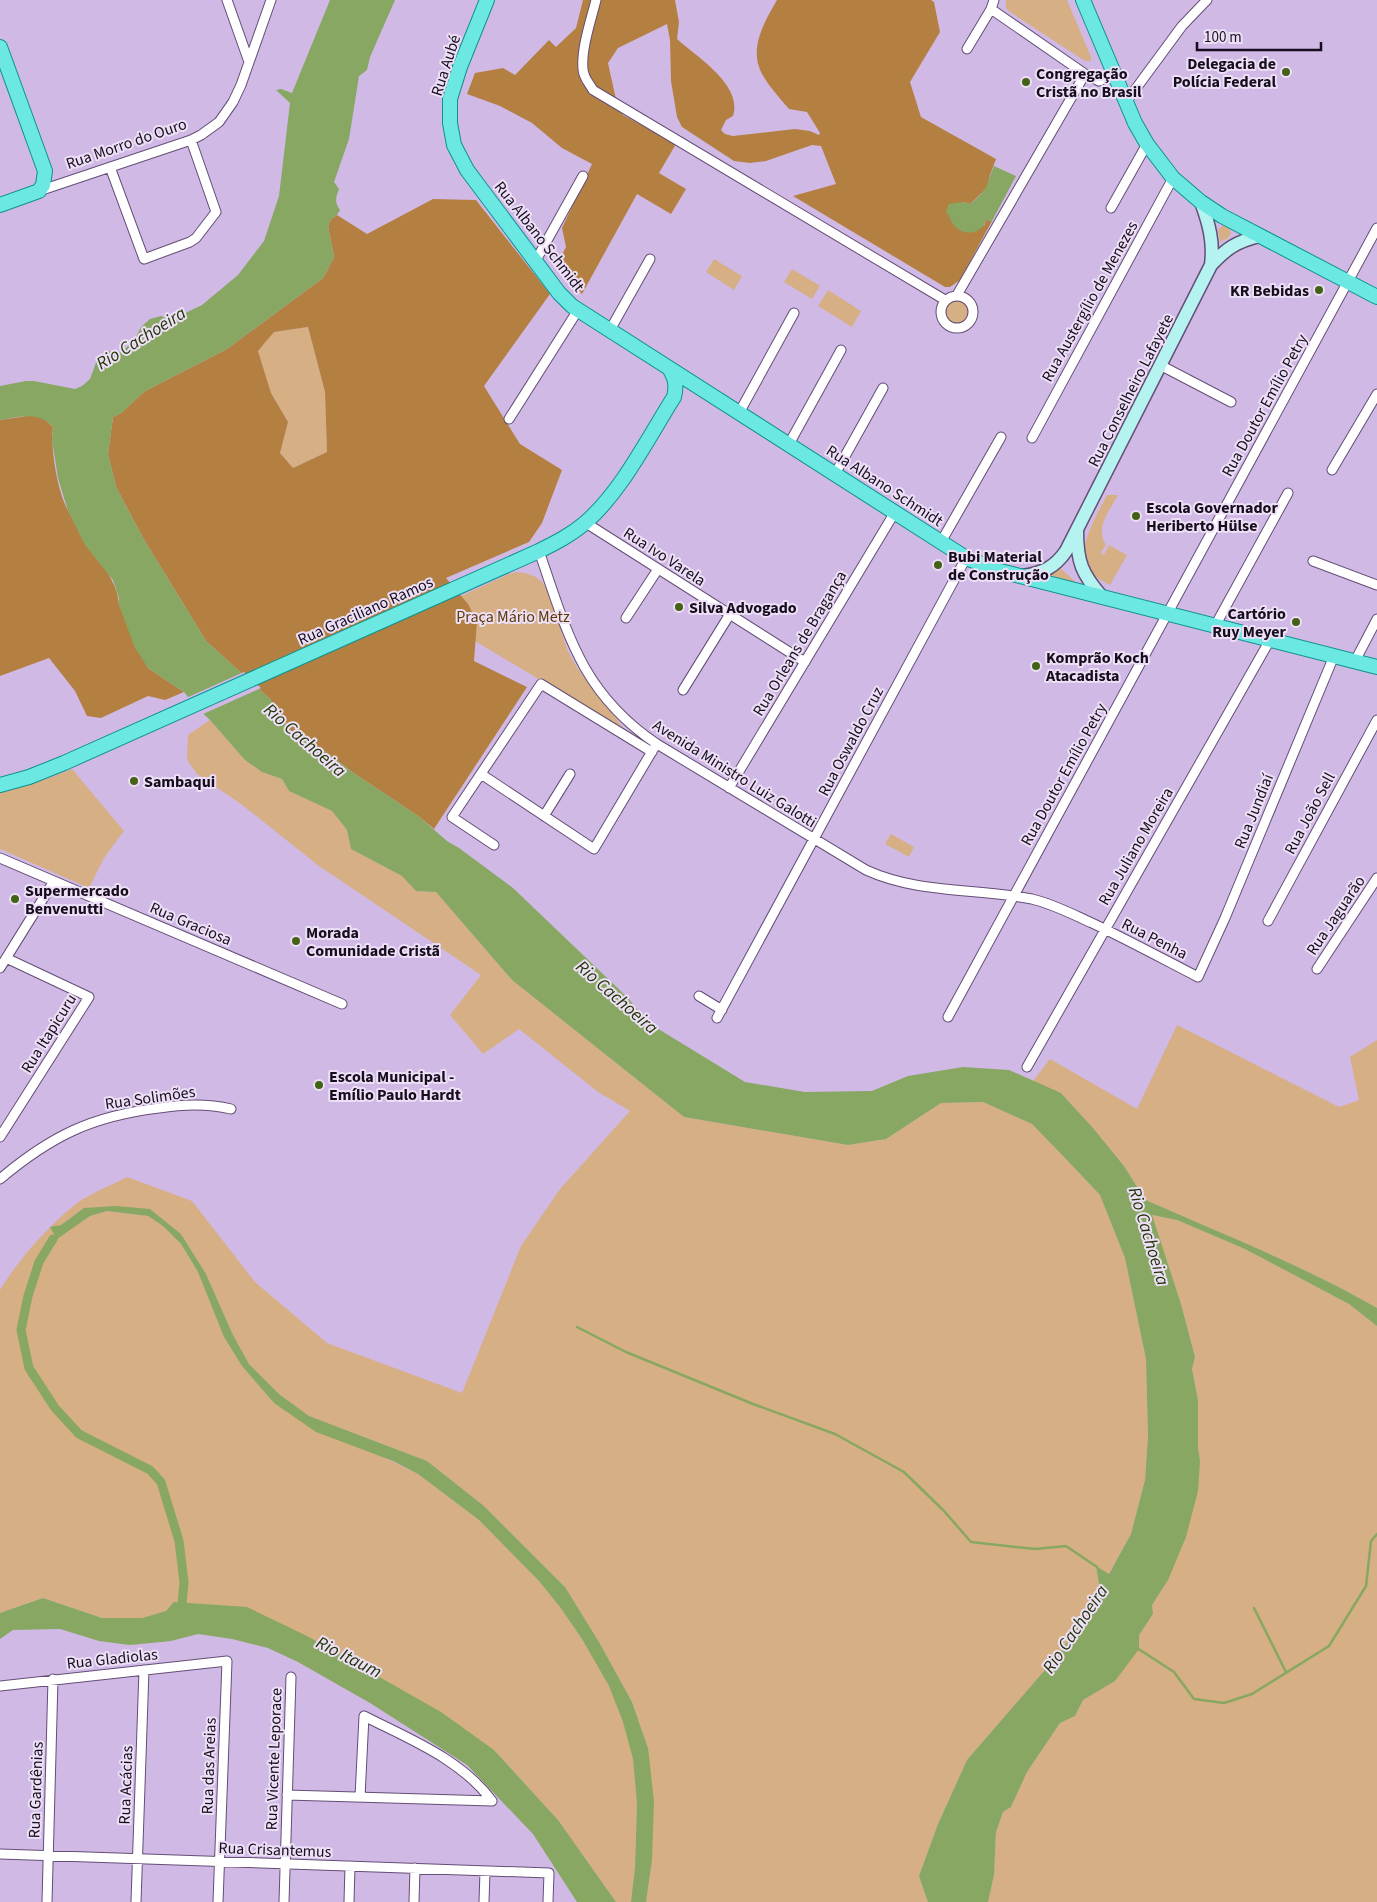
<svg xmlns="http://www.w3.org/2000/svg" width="1377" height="1902" viewBox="0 0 1377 1902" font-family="'Source Sans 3',sans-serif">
	<rect width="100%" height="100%" fill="#d1b9e6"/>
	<!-- green -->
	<path fill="#d6af84" d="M 1006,0 L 1067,0 L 1091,57 L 1091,61 L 1085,61 L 1010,12 L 1006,8 Z
		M 1224,225 L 1229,228 L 1231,233 L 1228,238 L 1220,242 L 1218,229 Z
		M 714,259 L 742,276 L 734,290 L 706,272 Z
		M 792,269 L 820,286 L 812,299 L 784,282 Z
		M 828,290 L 861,311 L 852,327 L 818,306 Z
		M943 312a14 14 0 1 1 28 0a14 14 0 1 1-28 0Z
		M 308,327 L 325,392 L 327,452 L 293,468 L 280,453 L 288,422 L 271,393 L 258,351 L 274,332 Z
		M 1107,495 L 1118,495 C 1109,512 1095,527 1106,545 L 1101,552 L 1104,555 L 1109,545 L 1127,555 L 1110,585 C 1105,582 1098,579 1093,575 C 1070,556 1097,515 1107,495 Z
		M 1058,566 L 1080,586 L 1045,576 Z
		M 516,572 C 527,573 536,575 543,583 C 555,597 560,636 570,655 C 584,683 608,703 624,730 L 426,612 L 509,574 Z
		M 210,720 L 245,760 L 262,772 L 282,779 L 289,791 L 332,811 L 347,830 L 351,849 L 402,876 L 416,891 L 436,892 L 512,980 L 684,1117 L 848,1145 L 886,1139 L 941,1103 L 983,1102 L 1032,1124 L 1066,1159 L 1100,1195 L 1125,1258 L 1146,1359 L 1148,1437 L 1145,1480 L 1131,1534 L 1108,1575 L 1096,1566 L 1101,1596 L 1057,1656 L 967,1760 L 938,1824 L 919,1876 L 928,1902 L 646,1902 L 652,1860 L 648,1748 L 632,1702 L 599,1642 L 565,1587 L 484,1506 L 427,1461 L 309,1416 L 279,1394 L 249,1364 L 233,1335 L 206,1274 L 181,1234 L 150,1209 L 84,1208 L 61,1225 L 51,1228 L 57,1238 L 90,1216 L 107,1211 L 148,1216 L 163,1226 L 181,1244 L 198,1272 L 224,1337 L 242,1366 L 274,1403 L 418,1474 L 479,1520 L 539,1581 L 560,1607 L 582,1639 L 609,1686 L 623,1721 L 633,1759 L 637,1804 L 635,1867 L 631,1902 L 616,1902 L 558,1820 L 494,1750 L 208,1605 L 175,1602 L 166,1611 L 142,1618 L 102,1618 L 43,1598 L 0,1613 L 0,1290 C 18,1260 48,1226 76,1204 C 91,1193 110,1186 127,1177 L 192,1201 L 255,1282 L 327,1343 L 462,1393 L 521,1246 L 560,1189 L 630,1111 L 598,1092 L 519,1029 L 483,1054 L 450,1015 L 481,975 L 319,866 L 241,804 L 197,774 L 187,760 L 188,735 Z
		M 72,769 L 124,831 L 104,858 L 89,888 L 0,849 L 0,792 L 46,779 Z
		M 891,834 L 914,847 L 909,857 L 885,844 Z
		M 1177,1025 L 1339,1107 L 1359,1100 L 1350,1057 L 1377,1040 L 1377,1308 C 1304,1266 1225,1235 1148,1201 L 1144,1198 L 1124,1166 L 1093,1128 L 1061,1093 L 1033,1081 L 1050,1059 L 1137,1109 Z
		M 1151,1215 L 1177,1220 L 1245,1249 L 1349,1304 L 1377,1326 L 1377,1902 L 988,1902 L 994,1875 L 996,1832 L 1003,1812 L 1011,1807 L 1027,1772 L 1060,1723 L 1075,1716 L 1083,1700 L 1115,1681 L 1139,1635 L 1153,1614 L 1152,1605 L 1168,1580 L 1200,1461 L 1198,1447 L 1198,1400 L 1192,1369 L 1195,1357 L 1181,1304 Z"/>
	<!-- forest -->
	<path fill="#b48042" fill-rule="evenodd" d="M 583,0 L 675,0 L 679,22 L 677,39 C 697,57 743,85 733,116 L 726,120 L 721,130 L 725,134 L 733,136 L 795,129 L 810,131 L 819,135 L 820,133 L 807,112 L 789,109 C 780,98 763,80 759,67 C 751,44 766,19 777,0 L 931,0 L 934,2 L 940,32 L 910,82 L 921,117 L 996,159 L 990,175 L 987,188 L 970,204 L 962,202 L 984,226 L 986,220 L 992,221 L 960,280 L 950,287 L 945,287 L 793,196 L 836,184 L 821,146 L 812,145 L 766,161 L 750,163 L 734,161 L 682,127 L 677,117 L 671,81 L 670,40 L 667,24 L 618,48 L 608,63 L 617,104 L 623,115 L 676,144 L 659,173 L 686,189 L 671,214 L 637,194 L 582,294 L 557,264 L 566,247 L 562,228 L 592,164 L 562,148 L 532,123 L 500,106 L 467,94 L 475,73 L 503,68 L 515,75 L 549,40 L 556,47 L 576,28 Z
		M 433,199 L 476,200 L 550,294 L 484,386 L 520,444 L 562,470 L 542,523 L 529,542 L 446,578 L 468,604 L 477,622 L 474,661 L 527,687 L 434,829 L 418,816 L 355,774 L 323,750 L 292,732 L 270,699 L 206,641 L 143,538 L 116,487 L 108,454 L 113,417 L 121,413 L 145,391 L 227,349 L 323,278 L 334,257 L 328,226 L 331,219 L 337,215 L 367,234 ZM 308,327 L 325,392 L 327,452 L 293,468 L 280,453 L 288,422 L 271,393 L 258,351 L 274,332 Z
		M 33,415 L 42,417 L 53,427 C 50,448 58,494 69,512 C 77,527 87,540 96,554 C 106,571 118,585 119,605 L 148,668 L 184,692 L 165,700 L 148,696 L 101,718 L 87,716 L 75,691 L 49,658 L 0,676 L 0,420 Z"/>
	<!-- water -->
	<path fill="#87a762" d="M 330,0 L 395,0 L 370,57 L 367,70 L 359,76 L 349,139 L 334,182 L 339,189 C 336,197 334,202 340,210 L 337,215 L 331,219 L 328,226 L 334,257 L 323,278 L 227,349 L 145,391 L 121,413 L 113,417 L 108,454 L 116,487 L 143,538 L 206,641 L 270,699 L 292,732 L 323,750 L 355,774 L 418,816 L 447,841 L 459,848 L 513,888 L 628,998 L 647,1022 L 745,1082 L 805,1092 L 872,1091 L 908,1076 L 963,1067 L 1009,1070 L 1061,1093 L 1093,1128 L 1124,1166 L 1144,1198 L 1148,1201 C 1225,1235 1304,1266 1377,1308 L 1377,1326 L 1349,1304 L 1245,1249 L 1177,1220 L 1152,1215 L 1181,1304 L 1195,1357 L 1192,1369 L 1198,1400 L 1198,1447 L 1200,1461 L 1198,1491 L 1186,1537 L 1168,1580 L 1152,1605 L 1153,1614 L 1139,1635 L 1139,1649 L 1115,1681 L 1083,1700 L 1075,1716 L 1060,1723 L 1027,1772 L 1011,1807 L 1003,1812 L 996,1832 L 994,1875 L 988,1902 L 928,1902 L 919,1876 L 938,1824 L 967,1760 L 1057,1656 L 1101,1596 L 1096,1566 L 1109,1574 L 1131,1534 L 1145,1480 L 1148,1437 L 1146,1359 L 1125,1258 L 1100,1195 L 1066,1159 L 1032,1124 L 983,1102 L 941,1103 L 886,1139 L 848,1145 L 684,1117 L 512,980 L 436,892 L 416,891 L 402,876 L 351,849 L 347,830 L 332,811 L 289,791 L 282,779 L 262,772 L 245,760 L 210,720 L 196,707 L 184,692 L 148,668 L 135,648 L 119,605 L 119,598 L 113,580 L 85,545 L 68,511 L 58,478 L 52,440 L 53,427 C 39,411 19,417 0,420 L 0,386 L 26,381 L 34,381 L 75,389 L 82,386 L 90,379 L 97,360 L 107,351 L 120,352 L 124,350 L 135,339 L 141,327 L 150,319 L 161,316 L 171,320 L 202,305 L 238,275 L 264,241 L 279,196 L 290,103 L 276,90 L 281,89 L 292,93 Z
		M 994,166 L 1016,176 L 992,221 L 986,220 C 983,232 967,237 957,228 C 952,225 949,216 946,211 L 949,204 L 962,202 L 970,204 C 990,188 985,187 994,166 Z
		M 116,1206 L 150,1209 L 181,1234 L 206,1274 L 233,1335 L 249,1364 L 279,1394 L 309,1416 L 427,1461 L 484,1506 L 565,1587 L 599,1642 L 632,1702 L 648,1748 L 654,1801 L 652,1860 L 646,1902 L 631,1902 L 635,1867 L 637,1804 L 633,1759 L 623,1722 L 609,1686 L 582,1639 L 560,1607 L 539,1581 L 479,1520 L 418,1474 L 393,1461 L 316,1432 L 274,1403 L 242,1366 L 224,1337 L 198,1272 L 181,1244 L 163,1226 L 148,1216 L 107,1211 L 90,1216 L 57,1239 L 50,1227 L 61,1225 L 84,1208 Z
		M 43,1598 L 102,1618 L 142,1618 L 166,1611 L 174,1602 L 247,1607 L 307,1636 L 441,1712 L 494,1750 L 558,1820 L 616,1902 L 577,1902 L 533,1834 L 467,1765 L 370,1703 L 298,1662 L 268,1648 L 232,1639 L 198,1634 L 171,1641 L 130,1645 L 99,1641 L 60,1629 L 13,1630 L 0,1639 L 0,1613 Z"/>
	<!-- pier -->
	<path fill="#d1b9e6" d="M 244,672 L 261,688 L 201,715 L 186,698 Z"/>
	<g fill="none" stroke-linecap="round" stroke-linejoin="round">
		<!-- stream -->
		<path stroke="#87a762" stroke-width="2.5" d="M 577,1327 L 626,1352 L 753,1404 L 835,1434 L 904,1472 L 944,1511 L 971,1542 L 1035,1549 L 1066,1546 L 1097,1567
			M 1254,1608 L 1286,1672
			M 1137,1648 L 1174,1672 L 1194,1699 L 1224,1703 L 1252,1694 L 1329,1646 L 1366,1586 L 1371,1541 L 1377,1534"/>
		<!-- canal -->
		<path stroke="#87a762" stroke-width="9" d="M 53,1239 L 39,1262 L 28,1296 L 21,1330 L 29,1368 L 55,1408 L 79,1434 L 150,1470 L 161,1482 L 179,1541 L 184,1582 L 182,1604"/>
		<!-- street casing -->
		<g stroke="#634e75" stroke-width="11">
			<path id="street" d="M 227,0 L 249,62
				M 596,0 C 591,20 581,49 583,69 C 583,77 589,83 593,90 L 945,300
				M 994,0 L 991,9 L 1085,74 L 1099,81 L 1115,76
				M 967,49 L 991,9
				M 1126,102 L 1182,26 L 1207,0
				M 110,167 L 144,259 L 190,242 L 196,238 L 216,212 L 191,140
				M 39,191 L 191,140 L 201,135 L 219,122 L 233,102 L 241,85 L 271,0
				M 1111,208 L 1147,144
				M 535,262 L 583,176
				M 957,295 L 1085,74
				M941 312a16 16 0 1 1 32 0a16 16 0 1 1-32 0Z
				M 610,330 L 650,259
				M 1160,365 L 1231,402
				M 739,413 L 794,313
				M 509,419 L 578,310
				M 1032,438 L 1173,178
				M 789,444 L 841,350
				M 1332,470 L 1377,394
				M 835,474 L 883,388
				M 586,523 L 805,662
				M 941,542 L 1001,437
				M 539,551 C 567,632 581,693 657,744 L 866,870 C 918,894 977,888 1032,899 C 1053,904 1072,914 1092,923 C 1128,940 1163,959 1198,977 L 1225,918 L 1334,656
				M 1313,561 L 1377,585
				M 626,618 L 658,569
				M 1215,626 L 1288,493
				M 1355,661 L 1377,619
				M 683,690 L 730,614
				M 481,774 L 594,849 L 654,748
				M 729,788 L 895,512
				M 544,816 L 570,774
				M 494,845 L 452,817 L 541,684 L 652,752
				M 0,858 L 342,1004
				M 1268,921 L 1377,720
				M 0,968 L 54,881
				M 1317,969 L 1377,878
				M 699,996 L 722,1010
				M 948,1017 L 1377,228
				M 717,1018 L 966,558
				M 1027,1067 L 1270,640
				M 0,1137 L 89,997 L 6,958
				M 0,1179 C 51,1136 92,1116 159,1108 C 184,1104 206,1103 231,1109
				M 0,1686 L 227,1661 L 218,1902
				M 287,1795 L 492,1801
				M 360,1797 L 364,1716 C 409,1739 461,1759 492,1801
				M 0,1854 L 549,1873 L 548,1902
				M 47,1902 L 53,1679
				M 136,1902 L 144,1670
				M 284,1902 L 291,1677
				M 349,1902 L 350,1866
				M 414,1902 L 415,1868
				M 484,1902 L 485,1871"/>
		</g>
		<!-- secondary casing -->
		<g stroke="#634e75" stroke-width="15">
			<path id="secondary" d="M 1201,202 C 1209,224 1214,242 1211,265
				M 1077,531 C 1077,562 1082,574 1102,597
				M 1023,576 C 1043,573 1055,567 1066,551 L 1211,265 C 1227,248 1236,242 1259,236"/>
		</g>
		<!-- primary casing -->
		<g stroke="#0e9190" stroke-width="16">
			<path id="primary" d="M 487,0 L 460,67 L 450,99 L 450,123 L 454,145 L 467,170 L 559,293 L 572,306 L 941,542 L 966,558 L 1000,571 L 1377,667
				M 1083,0 L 1135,123 L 1147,144 L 1173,178 L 1201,202 L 1222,216 L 1377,297
				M 0,47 L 45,171 L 43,185 L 39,191 L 0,205
				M 0,785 L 29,777 L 64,763 L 539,551 C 555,543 571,535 585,523 C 622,491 648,438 674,397 C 677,385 675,378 669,368"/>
		</g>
		<!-- street -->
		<use href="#street" stroke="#fff" stroke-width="9"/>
		<!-- secondary -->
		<use href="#secondary" stroke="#b5f3f0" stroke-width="12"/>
		<!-- primary -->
		<use href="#primary" stroke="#6be8e2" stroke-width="14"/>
	</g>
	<!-- markers -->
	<g fill="#446216" stroke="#ecdff6" stroke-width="2">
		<circle cx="1286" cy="72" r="5"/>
		<circle cx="1026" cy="82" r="5"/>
		<circle cx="1319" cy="290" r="5"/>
		<circle cx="1136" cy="516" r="5"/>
		<circle cx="938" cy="565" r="5"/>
		<circle cx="679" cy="607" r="5"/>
		<circle cx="1296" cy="622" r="5"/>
		<circle cx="1036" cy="666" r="5"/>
		<circle cx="134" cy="781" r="5"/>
		<circle cx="15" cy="899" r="5"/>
		<circle cx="296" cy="941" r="5"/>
		<circle cx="319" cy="1085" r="5"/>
	</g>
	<g text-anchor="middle" stroke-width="4" stroke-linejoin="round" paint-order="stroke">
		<!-- poi labels -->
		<g font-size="16" font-weight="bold" fill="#160d1d" stroke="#ecdff6" text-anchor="start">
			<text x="1276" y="69" text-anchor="end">Delegacia de<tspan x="1276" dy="18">Polícia Federal</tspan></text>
			<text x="1036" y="79">Congregação<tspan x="1036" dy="18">Cristã no Brasil</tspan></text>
			<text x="1309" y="296" text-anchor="end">KR Bebidas</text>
			<text x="1146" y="513">Escola Governador<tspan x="1146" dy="18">Heriberto Hülse</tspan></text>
			<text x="948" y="562">Bubi Material<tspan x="948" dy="18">de Construção</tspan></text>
			<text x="689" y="613">Silva Advogado</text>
			<text x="1286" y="619" text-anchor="end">Cartório<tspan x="1286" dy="18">Ruy Meyer</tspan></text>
			<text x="1046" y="663">Komprão Koch<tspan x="1046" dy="18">Atacadista</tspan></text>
			<text x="144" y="787">Sambaqui</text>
			<text x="25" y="896">Supermercado<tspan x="25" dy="18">Benvenutti</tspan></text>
			<text x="306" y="938">Morada<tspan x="306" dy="18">Comunidade Cristã</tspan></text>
			<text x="329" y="1082">Escola Municipal -<tspan x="329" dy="18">Emílio Paulo Hardt</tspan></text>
		</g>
		<!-- street labels -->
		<g font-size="16" fill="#160d1d" stroke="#ecdff6">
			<text transform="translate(445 65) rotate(-72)" y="6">Rua Aubé</text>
			<text transform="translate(126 143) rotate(-19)" y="6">Rua Morro do Ouro</text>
			<text transform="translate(540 236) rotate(52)" y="6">Rua Albano Schmidt</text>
			<text transform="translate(1089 301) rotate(-61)" y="6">Rua Austergílio de Menezes</text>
			<text transform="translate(1130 390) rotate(-63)" y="6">Rua Conselheiro Lafayete</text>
			<text transform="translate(1264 405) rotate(-61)" y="6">Rua Doutor Emílio Petry</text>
			<text transform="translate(885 485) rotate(33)" y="6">Rua Albano Schmidt</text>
			<text transform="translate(665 556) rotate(33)" y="6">Rua Ivo Varela</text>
			<text transform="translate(365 610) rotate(-24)" y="6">Rua Graciliano Ramos</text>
			<text transform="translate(799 643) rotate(-59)" y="6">Rua Orleans de Bragança</text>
			<text transform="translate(850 741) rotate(-62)" y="6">Rua Oswaldo Cruz</text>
			<text transform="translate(735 773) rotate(32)" y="6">Avenida Ministro Luiz Galotti</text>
			<text transform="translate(1063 774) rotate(-61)" y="6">Rua Doutor Emílio Petry</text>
			<text transform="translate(1253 811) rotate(-68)" y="6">Rua Jundiaí</text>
			<text transform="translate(1309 813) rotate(-62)" y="6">Rua João Sell</text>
			<text transform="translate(1135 846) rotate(-60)" y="6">Rua Juliano Moreira</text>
			<text transform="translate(1335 915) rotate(-56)" y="6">Rua Jaguarão</text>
			<text transform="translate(191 923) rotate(23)" y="6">Rua Graciosa</text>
			<text transform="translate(1155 938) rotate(27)" y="6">Rua Penha</text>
			<text transform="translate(48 1033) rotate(-58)" y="6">Rua Itapicuru</text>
			<text transform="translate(150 1097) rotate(-8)" y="6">Rua Solimões</text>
			<text transform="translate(112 1658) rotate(-6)" y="6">Rua Gladiolas</text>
			<text transform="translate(273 1759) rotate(-88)" y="6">Rua Vicente Leporace</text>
			<text transform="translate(208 1766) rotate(-88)" y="6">Rua das Areias</text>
			<text transform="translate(125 1785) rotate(-88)" y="6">Rua Acácias</text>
			<text transform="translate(35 1790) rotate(-88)" y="6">Rua Gardênias</text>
			<text transform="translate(275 1849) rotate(2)" y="6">Rua Crisantemus</text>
		</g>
		<!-- park labels -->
		<g font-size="16" fill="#5c3804" stroke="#ecdff6">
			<text x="513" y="622">Praça Mário Metz</text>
		</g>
		<!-- water labels -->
		<g font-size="18" font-style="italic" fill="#1f3300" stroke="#ecdff6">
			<text transform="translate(141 338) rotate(-32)" y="6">Rio Cachoeira</text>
			<text transform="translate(305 740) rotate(41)" y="6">Rio Cachoeira</text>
			<text transform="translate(617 997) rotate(41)" y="6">Rio Cachoeira</text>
			<text transform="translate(1149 1236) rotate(73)" y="6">Rio Cachoeira</text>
			<text transform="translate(1075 1629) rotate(-56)" y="6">Rio Cachoeira</text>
			<text transform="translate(349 1657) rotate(27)" y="6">Rio Itaum</text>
		</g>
	</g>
	<!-- scale -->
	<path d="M1197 42v8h124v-8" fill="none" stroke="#160d1d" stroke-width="2.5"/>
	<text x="1204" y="42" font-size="15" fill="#160d1d" stroke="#ecdff6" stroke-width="4" paint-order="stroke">100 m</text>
</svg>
